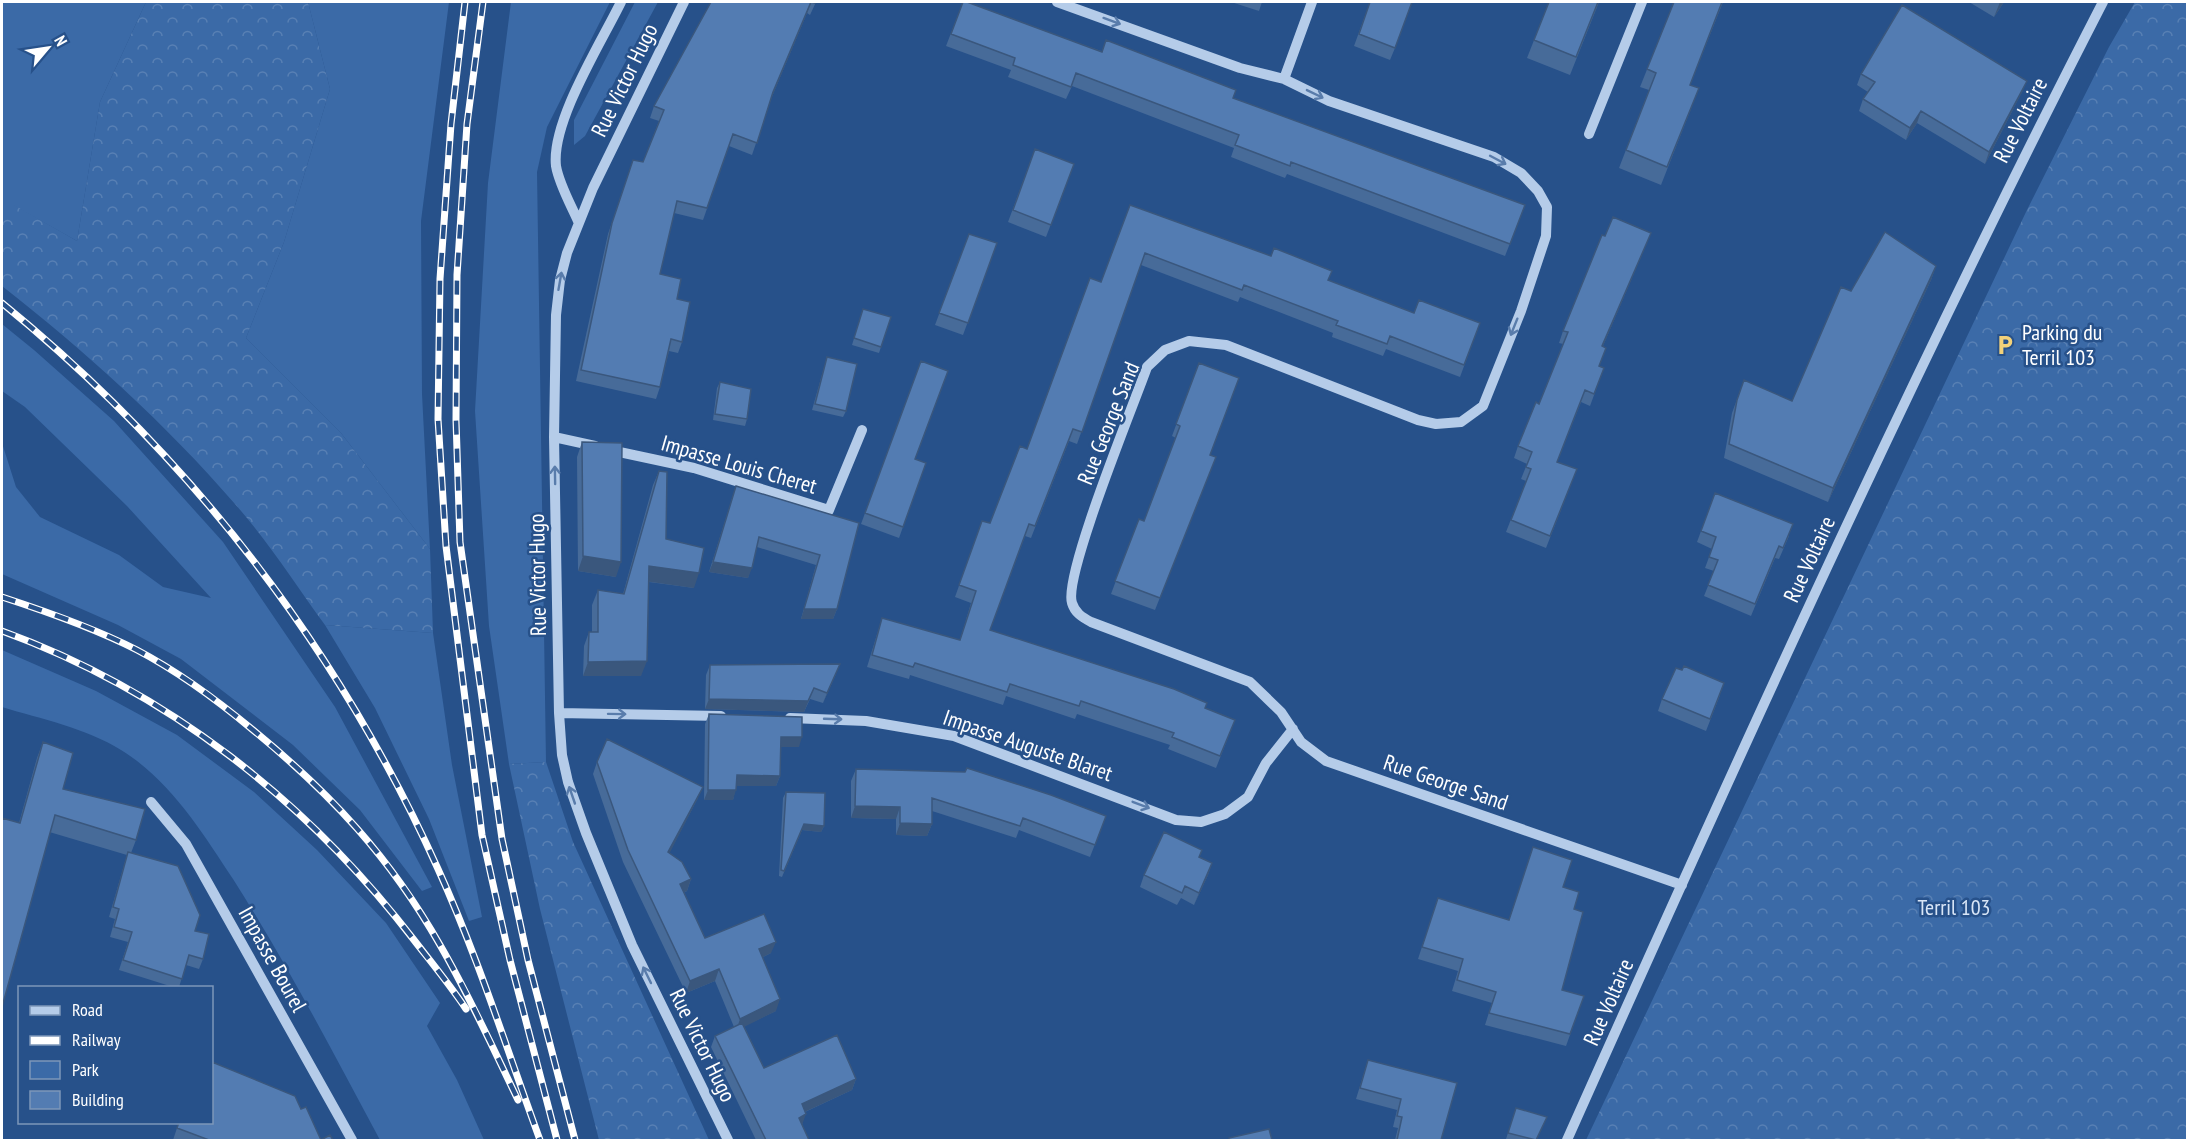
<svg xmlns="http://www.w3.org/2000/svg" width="2189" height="1142" viewBox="0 0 2189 1142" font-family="'PT Sans Narrow',sans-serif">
	<defs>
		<pattern id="forest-crowns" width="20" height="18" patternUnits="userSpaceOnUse" patternTransform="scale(1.5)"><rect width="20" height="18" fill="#3b6aa7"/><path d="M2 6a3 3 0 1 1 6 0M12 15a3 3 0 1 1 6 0" fill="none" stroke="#5880b4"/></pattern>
	</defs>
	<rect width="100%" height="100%" fill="#27518a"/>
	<!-- green -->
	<path fill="#3b6aa7" d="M 2,2 L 146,2 L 100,102 L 77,241 L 2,199 Z
		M 308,2 L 449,2 L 421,221 L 422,394 L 430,549 L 341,433 L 246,338 L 284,242 L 330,89 Z
		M 511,2 L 610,2 L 547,127 L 537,172 L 546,762 L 509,764 L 489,626 L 475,411 L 488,183 Z
		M 635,2 L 658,2 L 585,136 L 574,145 L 574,120 Z
		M 2,324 L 34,350 L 114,421 L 223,542 L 335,707 L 432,887 L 422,891 L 360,810 L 293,745 L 181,659 L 118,625 L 2,574 L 2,443 L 16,487 L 40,517 L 119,555 L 163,587 L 211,598 L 127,506 L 25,407 L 2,391 Z
		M 325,625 L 433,633 L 452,765 L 482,917 L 469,921 L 429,819 L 375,708 Z
		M 2,650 L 96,691 L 177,735 L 254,792 L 317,850 L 386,923 L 440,1003 L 427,1026 L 457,1080 L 484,1140 L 380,1140 C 333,1052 287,964 233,879 C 202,832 170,780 121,750 C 86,728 41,719 2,707 Z"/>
	<!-- forest -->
	<path fill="url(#forest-crowns)" d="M 146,2 L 308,2 L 330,89 L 284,242 L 246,338 L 341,433 L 430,549 L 433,633 L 325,625 C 296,585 268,541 235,504 C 165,423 85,351 2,286 L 2,198 L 77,241 L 100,102 Z
		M 2135,2 L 2188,2 L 2187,1140 L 1586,1140 L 2026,212 L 2109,47 Z
		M 546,762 L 573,842 L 709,1140 L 599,1140 L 540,909 L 509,764 Z"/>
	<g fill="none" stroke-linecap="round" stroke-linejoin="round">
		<!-- minor -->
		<path stroke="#b5cce9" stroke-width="10" d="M 684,2 L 593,188 L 567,253 L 560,280 L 556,315 L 554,437 L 559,713 L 562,755 L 568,782 L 586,833 L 632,945 L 728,1140
			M 1057,2 L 1240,68 L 1284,79 L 1329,101 L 1494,157 L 1521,173 L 1538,191 L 1547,207 L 1546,236 L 1521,311 L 1483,406 L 1461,422 L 1436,424 L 1418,420 L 1226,345 L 1189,341 L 1165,350 L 1147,367 C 1134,404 1063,576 1072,603 C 1075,613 1082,617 1091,622 L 1250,682 L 1281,712 L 1301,742 L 1326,761 L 1682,885
			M 1284,79 L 1312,2
			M 1589,134 L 1642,2
			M 578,221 C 571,205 559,184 556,166 C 551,122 601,43 621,2
			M 554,437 L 595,446
			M 610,450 L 694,468 L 829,510 L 862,430
			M 559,713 L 721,716
			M 790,718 L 866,721 L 954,736 L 1176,820 L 1201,822 L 1225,814 L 1248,797 L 1266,763 L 1293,729
			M 151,802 L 186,844 L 352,1140
			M 1567,1140 C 1738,757 1911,375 2103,2"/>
		<!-- rail casing -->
		<g stroke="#fff" stroke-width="7">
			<path id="rail" d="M 465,2 L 451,124 L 440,279 L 438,419 L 446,546 L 482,835 L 510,960 L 557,1140
				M 483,2 L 467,124 L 457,275 L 456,420 L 460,542 L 502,839 L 528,960 L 575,1140
				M 2,303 C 190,456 338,647 438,869 C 478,957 507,1050 540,1140
				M 2,597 C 48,612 94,628 137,650 C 179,672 217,700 253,730 C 331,794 390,857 440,945 C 469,995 493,1048 518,1100
				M 2,631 C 167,691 307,801 414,940 C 431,962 450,985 466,1009"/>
		</g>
		<!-- rail -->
		<use href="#rail" stroke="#27518a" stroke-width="4.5" stroke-dasharray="14" stroke-linecap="butt"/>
	</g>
	<!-- wall -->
	<path fill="#476b99" d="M 711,2 L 816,2 L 810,15 L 807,13 L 771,99 L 752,155 L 729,146 L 703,220 L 674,213 L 660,274 L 677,299 L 682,342 L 678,353 L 669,351 L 660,387 L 656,399 L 576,381 L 608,234 L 633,160 L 643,162 L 659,121 L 650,118 L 654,106 Z
		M 963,2 L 1233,98 L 1525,205 L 1505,256 L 1287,174 L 1285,178 L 1231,157 L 1234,148 L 1072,86 L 1066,99 L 1008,77 L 1011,70 L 946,46 Z
		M 1231,2 L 1262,2 L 1259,11 Z
		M 1370,2 L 1395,48 L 1390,60 L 1354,46 Z
		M 1549,2 L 1599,2 L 1570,75 L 1527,58 Z
		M 1674,2 L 1723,2 L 1690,85 L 1692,106 L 1661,185 L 1619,168 L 1649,90 L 1640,87 Z
		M 1969,2 L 2004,2 L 1994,17 Z
		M 1861,74 L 2027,81 L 2022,92 L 1985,164 L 1917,123 L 1906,140 L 1859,111 L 1863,99 L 1868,92 L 1857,85 Z
		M 1035,149 L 1074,164 L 1046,237 L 1008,222 Z
		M 1130,205 L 1414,313 L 1480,323 L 1460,377 L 1386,349 L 1383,356 L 1332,337 L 1333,333 L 1240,297 L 1238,302 L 1141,265 L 1077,444 L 1069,441 L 1031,538 L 1025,536 L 990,630 L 1235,720 L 1216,768 L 1168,749 L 1170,745 L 1077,714 L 1075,719 L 1006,696 L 1003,705 L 910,675 L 909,679 L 867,667 L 882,618 L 960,640 L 971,603 L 955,597 L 982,521 L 990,523 L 1027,449 L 1101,282 Z
		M 1651,233 L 1603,346 L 1599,367 L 1604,368 L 1590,406 L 1581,402 L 1557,462 L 1577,469 L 1546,548 L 1506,532 L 1526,481 L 1521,479 L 1527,464 L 1514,458 L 1518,446 L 1539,404 L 1563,344 L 1559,343 L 1563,331 L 1605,236 Z
		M 969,234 L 997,243 L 963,335 L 935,325 Z
		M 1936,266 L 1931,280 L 1828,502 L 1724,458 L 1732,413 L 1744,380 L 1792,401 L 1851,291 Z
		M 861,315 L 891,317 L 879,353 L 852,345 Z
		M 827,357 L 846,411 L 843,417 L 812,410 Z
		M 921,361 L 915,459 L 926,463 L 899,538 L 861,524 Z
		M 1199,363 L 1210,455 L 1211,469 L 1155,610 L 1111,594 L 1139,519 L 1144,521 L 1176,438 L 1172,436 Z
		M 720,382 L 747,419 L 745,426 L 713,420 L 717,388 Z
		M 582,442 L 616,577 L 578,571 L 577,457 Z
		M 659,471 L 666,539 L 694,588 L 649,582 L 641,676 L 583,676 L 584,646 L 589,632 L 592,632 L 592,605 L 598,590 L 623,594 L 653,485 Z
		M 736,486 L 859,523 L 837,609 L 833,619 L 801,619 L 816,565 L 757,547 L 748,578 L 709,572 Z
		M 1715,493 L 1789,536 L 1779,559 L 1775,558 L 1751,616 L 1704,596 L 1714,571 L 1705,568 L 1712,549 L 1697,542 Z
		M 710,665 L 836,674 L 823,703 L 810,699 L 804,712 L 705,709 L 706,675 Z
		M 1720,695 L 1706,731 L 1658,711 L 1662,699 Z
		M 709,714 L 799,747 L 781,747 L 780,776 L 776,786 L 736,786 L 733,800 L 704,800 L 705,724 Z
		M 43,742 L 63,789 L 136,840 L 131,853 L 195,931 L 203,959 L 199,969 L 186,965 L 179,987 L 173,987 L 119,970 L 128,942 L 110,937 L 115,919 L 109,917 L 127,855 L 19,823 L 37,758 Z
		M 597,762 L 698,798 L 669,853 L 691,879 L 687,891 L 683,893 L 705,938 L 771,953 L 763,957 L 776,1011 L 744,1026 L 764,1068 L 856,1079 L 852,1090 L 805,1112 L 802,1125 L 809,1140 L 756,1140 L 711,1047 L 715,1036 L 734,1027 L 715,981 L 686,993 L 623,862 L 593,774 Z
		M 856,769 L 1106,816 L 1090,857 L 1019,830 L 1016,838 L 932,811 L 932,824 L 927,836 L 896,835 L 896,819 L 851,818 L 851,781 Z
		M 786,792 L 824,826 L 821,832 L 802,830 L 782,877 L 779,876 L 783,798 Z
		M 1202,850 L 1199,857 L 1212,863 L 1208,875 L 1194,905 L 1181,898 L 1177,905 L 1140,887 L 1144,875 Z
		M 1563,887 L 1574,909 L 1562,990 L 1584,996 L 1566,1046 L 1485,1025 L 1492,1003 L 1452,991 L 1458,971 L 1418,959 L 1434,910 L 1509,920 Z
		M 1368,1060 L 1441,1140 L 1395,1140 L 1398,1128 L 1393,1127 L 1397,1110 L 1356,1099 Z
		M 1516,1108 L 1547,1117 L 1536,1140 L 1511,1140 L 1506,1139 Z
		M 301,1109 L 321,1140 L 333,1140 L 173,1140 L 179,1122 Z"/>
	<!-- shaded-wall -->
	<path fill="#3a577d" d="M 811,2 L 807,13 L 769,104 L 773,92 Z
		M 2000,2 L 2004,2 L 1994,17 Z
		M 2027,81 L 2022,92 L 1985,164 L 1989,152 Z
		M 1921,111 L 1917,123 L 1906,140 L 1910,128 Z
		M 1651,233 L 1646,245 L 1598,358 L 1602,346 Z
		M 1936,266 L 1931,280 L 1828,502 L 1833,488 Z
		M 583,556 L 621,562 L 616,577 L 578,571 Z
		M 713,562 L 752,568 L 748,578 L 709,572 Z
		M 649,566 L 699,573 L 694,588 L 644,581 Z
		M 804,609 L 837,609 L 833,619 L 801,619 Z
		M 647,661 L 641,676 L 583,676 L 588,662 Z
		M 840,664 L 836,674 L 823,703 L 827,693 Z
		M 814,688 L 804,712 L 705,709 L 709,699 Z
		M 781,737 L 802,737 L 799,747 L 777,747 Z
		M 737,775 L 780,776 L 776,786 L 733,786 Z
		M 703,787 L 698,798 L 664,864 L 668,852 Z
		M 708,790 L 736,790 L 733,800 L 704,800 Z
		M 855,806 L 900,807 L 896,819 L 851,818 Z
		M 900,823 L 932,824 L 927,836 L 896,835 Z
		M 804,824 L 824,826 L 821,832 L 802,830 L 782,877 Z
		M 1212,863 L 1208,875 L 1194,905 L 1199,893 Z
		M 691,879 L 687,891 L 675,896 L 680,884 Z
		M 776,942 L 771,953 L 755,961 L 759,949 Z
		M 719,969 L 715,981 L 686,993 L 690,981 Z
		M 780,999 L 776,1011 L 736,1031 L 740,1019 Z
		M 856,1079 L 852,1090 L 798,1115 L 802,1104 Z
		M 806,1114 L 802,1125 L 799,1118 Z"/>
	<!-- building -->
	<path fill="#537cb2" stroke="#3a577d" stroke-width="1.5" d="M 711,2 L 815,2 L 815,3 L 811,2 L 773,92 L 757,143 L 733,134 L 707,208 L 677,201 L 660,274 L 681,279 L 677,299 L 690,302 L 682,342 L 671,339 L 660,387 L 581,370 L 612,223 L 633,160 L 643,162 L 664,110 L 654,106 Z
		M 963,2 L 967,2 L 1102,52 L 1106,40 L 1236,90 L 1233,98 L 1525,205 L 1510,244 L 1291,162 L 1290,166 L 1235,145 L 1239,135 L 1076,73 L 1071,87 L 1013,65 L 1015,58 L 951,34 Z
		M 1370,2 L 1412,2 L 1395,48 L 1359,34 Z
		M 1549,2 L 1598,2 L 1576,57 L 1534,40 Z
		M 1674,2 L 1722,2 L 1690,85 L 1699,88 L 1667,167 L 1626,150 L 1656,73 L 1647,69 Z
		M 1902,5 L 2027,81 L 1989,152 L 1921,111 L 1910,128 L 1863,99 L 1875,82 L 1861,74 Z
		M 1035,149 L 1074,164 L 1051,225 L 1013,210 Z
		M 1130,205 L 1271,256 L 1274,248 L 1332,271 L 1328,280 L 1414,313 L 1419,300 L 1480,323 L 1464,365 L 1390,336 L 1387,344 L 1336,325 L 1338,321 L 1244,285 L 1242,290 L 1145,253 L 1082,432 L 1073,429 L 1035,526 L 1029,524 L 990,630 L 1174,689 L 1207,703 L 1205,708 L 1235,720 L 1220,756 L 1172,737 L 1174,733 L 1081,701 L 1079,706 L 1010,684 L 1007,692 L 915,663 L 913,667 L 872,655 L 882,618 L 960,640 L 976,591 L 959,585 L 982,521 L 990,523 L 1020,446 L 1027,449 L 1090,278 L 1101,282 Z
		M 1613,217 L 1651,233 L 1602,346 L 1606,348 L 1599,366 L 1604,368 L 1594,394 L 1585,390 L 1557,462 L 1577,469 L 1550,536 L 1511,520 L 1531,469 L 1526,467 L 1532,452 L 1518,446 L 1536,402 L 1539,404 L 1568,332 L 1563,331 L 1602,235 L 1605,236 Z
		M 1885,232 L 1936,266 L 1833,488 L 1729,444 L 1737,400 L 1744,380 L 1792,401 L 1841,287 L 1851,291 Z
		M 969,234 L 997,243 L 968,323 L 939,313 Z
		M 863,309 L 891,317 L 881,347 L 854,338 Z
		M 827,357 L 857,364 L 846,411 L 815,404 Z
		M 921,361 L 948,371 L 915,459 L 926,463 L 903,527 L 865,513 Z
		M 1199,363 L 1239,378 L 1210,455 L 1216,457 L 1160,598 L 1115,581 L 1139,519 L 1144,521 L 1180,426 L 1176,424 Z
		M 720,382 L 751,389 L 747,419 L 715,414 Z
		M 582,442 L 622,443 L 621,562 L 583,556 Z
		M 659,471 L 667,472 L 666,539 L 704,548 L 699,573 L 649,566 L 647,661 L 588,662 L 589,632 L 598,632 L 598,590 L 624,594 Z
		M 736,486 L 859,523 L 837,609 L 804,609 L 820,555 L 759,537 L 752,568 L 713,562 Z
		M 1715,493 L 1793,524 L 1783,548 L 1779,546 L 1755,604 L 1708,585 L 1718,560 L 1709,557 L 1716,537 L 1701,531 Z
		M 840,664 L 827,693 L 814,688 L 808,701 L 709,699 L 710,665 Z
		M 1684,666 L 1724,683 L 1710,719 L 1662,699 L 1676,668 L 1682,670 Z
		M 709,714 L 802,717 L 802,737 L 781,737 L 780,776 L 737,775 L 736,790 L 708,790 Z
		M 607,739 L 703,787 L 668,852 L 682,862 L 691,879 L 680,884 L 705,938 L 764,914 L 776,942 L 759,949 L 780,999 L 740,1019 L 719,969 L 690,981 L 628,850 L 597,762 Z
		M 43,742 L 73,753 L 63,789 L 145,809 L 136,840 L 55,815 L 2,1007 L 2,818 L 20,823 Z
		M 967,768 L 1051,795 L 1106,816 L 1095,845 L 1023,818 L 1020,826 L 932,798 L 932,824 L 900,823 L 900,807 L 855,806 L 856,769 L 965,772 Z
		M 786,792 L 825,793 L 824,826 L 804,824 L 784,871 L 781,870 Z
		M 1164,832 L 1202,850 L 1199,857 L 1212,863 L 1199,893 L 1185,886 L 1182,893 L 1144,875 Z
		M 1533,847 L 1572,860 L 1563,887 L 1579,892 L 1574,909 L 1583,912 L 1562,990 L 1584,996 L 1570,1034 L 1489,1013 L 1496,992 L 1457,980 L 1463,959 L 1422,947 L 1438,898 L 1509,920 Z
		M 128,852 L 178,866 L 200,915 L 195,931 L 209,934 L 203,959 L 189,955 L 182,979 L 123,960 L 132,932 L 114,927 L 119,909 L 113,907 Z
		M 742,1023 L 764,1068 L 837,1035 L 856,1079 L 802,1104 L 806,1114 L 799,1118 L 809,1140 L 766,1140 L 715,1036 Z
		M 1368,1060 L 1457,1083 L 1441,1140 L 1397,1140 L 1402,1117 L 1397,1116 L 1401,1099 L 1360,1088 Z
		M 212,1062 L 295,1096 L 301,1109 L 306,1107 L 321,1140 L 330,1135 L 333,1140 L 209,1140 L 177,1128 L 179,1122 L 212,1122 Z
		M 1516,1108 L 1547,1117 L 1536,1140 L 1508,1133 Z
		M 1269,1129 L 1272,1140 L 1229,1140 L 1229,1138 Z"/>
	<!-- one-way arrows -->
	<defs><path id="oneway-shaft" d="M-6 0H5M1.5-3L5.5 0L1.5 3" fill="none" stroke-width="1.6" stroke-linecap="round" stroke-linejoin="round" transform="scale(1.5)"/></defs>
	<g stroke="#597cab">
		<use href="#oneway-shaft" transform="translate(1112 21) rotate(20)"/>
		<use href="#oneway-shaft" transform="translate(1315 94) rotate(26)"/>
		<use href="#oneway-shaft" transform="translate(1498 160) rotate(28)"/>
		<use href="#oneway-shaft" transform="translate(560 281) rotate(-80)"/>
		<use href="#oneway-shaft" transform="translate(1514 327) rotate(112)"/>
		<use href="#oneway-shaft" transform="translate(555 475) rotate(-91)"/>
		<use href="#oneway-shaft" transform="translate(617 714) rotate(1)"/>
		<use href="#oneway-shaft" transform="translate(833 719) rotate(2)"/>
		<use href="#oneway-shaft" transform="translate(572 795) rotate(-109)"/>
		<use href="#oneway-shaft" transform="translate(1141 805) rotate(21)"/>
		<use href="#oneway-shaft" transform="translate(647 975) rotate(-116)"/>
	</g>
	<!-- icons -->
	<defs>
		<g id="parking-bare" transform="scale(1.62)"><path d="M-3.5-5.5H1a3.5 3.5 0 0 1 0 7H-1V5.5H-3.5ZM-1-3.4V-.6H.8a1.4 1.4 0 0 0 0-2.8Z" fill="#f2d17a" stroke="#27518a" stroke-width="2.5" paint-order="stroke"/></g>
	</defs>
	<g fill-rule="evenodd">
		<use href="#parking-bare" x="2005" y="345"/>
	</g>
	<g text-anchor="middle" stroke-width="5" stroke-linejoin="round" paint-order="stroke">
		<!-- street labels -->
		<g font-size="22" fill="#fff" stroke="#27518a">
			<text transform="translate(624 80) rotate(-64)" y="8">Rue Victor Hugo</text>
			<text transform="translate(2020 120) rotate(-63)" y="8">Rue Voltaire</text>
			<text transform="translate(1108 423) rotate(-68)" y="8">Rue George Sand</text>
			<text transform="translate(739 464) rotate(16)" y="8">Impasse Louis Cheret</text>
			<text transform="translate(1809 559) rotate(-65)" y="8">Rue Voltaire</text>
			<text transform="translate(537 575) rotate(-91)" y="8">Rue Victor Hugo</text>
			<text transform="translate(1028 745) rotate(19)" y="8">Impasse Auguste Blaret</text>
			<text transform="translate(1446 782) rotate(19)" y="8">Rue George Sand</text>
			<text transform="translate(273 959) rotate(61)" y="8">Impasse Bourel</text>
			<text transform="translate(1608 1002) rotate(-66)" y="8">Rue Voltaire</text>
			<text transform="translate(703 1045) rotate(64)" y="8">Rue Victor Hugo</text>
		</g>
		<!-- poi labels -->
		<g font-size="22" fill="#fff" stroke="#27518a" text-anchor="start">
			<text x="2022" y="340">Parking du<tspan x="2022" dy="25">Terril 103</tspan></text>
		</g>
		<!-- park labels -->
		<g font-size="22" fill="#d9e6f7" stroke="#27518a">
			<text x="1954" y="915">Terril 103</text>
		</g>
	</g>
	<!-- border -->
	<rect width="2189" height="1142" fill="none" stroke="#ffffff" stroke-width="6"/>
	<!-- legend -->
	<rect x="18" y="986" width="195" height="138" fill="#27518a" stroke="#7d97b9" stroke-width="1.5"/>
	<rect x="30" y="1006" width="30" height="9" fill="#b5cce9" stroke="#7d97b9" stroke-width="1.5"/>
	<text x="72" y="1016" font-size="18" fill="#ffffff">Road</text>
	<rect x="30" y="1036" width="30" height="9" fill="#ffffff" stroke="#7d97b9" stroke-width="1.5"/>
	<text x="72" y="1046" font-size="18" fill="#ffffff">Railway</text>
	<rect x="30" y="1061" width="30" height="18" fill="#3b6aa7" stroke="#7d97b9" stroke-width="1.5"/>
	<text x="72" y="1076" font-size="18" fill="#ffffff">Park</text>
	<rect x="30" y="1091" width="30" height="18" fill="#537cb2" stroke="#7d97b9" stroke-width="1.5"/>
	<text x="72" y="1106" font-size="18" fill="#ffffff">Building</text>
	<!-- north arrow -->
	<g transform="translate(48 48) rotate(61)" stroke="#27518a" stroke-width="4.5" paint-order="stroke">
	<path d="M0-4.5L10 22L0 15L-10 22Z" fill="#ffffff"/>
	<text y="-9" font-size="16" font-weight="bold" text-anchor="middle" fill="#ffffff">N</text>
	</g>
</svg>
